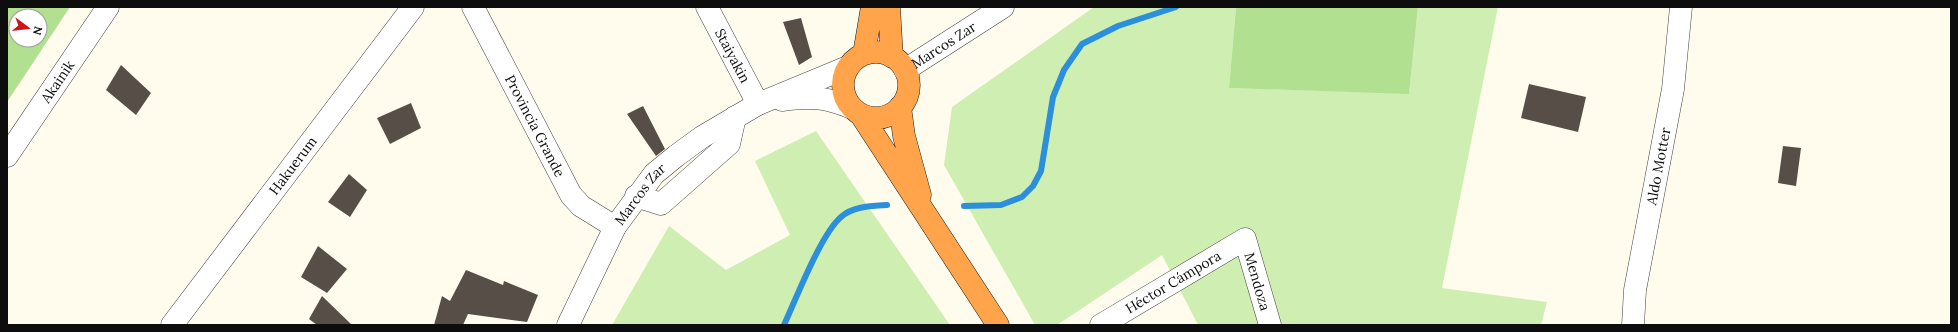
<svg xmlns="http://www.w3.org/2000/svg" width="1958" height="332" viewBox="0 0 1958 332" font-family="Lora,serif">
	<rect width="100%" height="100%" fill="#fffced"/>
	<!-- green -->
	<path fill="#cfeeb2" d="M 1094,7 L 1236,7 L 1229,88 L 1409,93 L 1418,7 L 1498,7 L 1442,288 L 1547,302 L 1541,325 L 1198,325 L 1162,255 L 1057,325 L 1035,325 L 944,165 L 952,107 Z
		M 816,131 L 950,325 L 612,325 L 669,226 L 726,270 L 790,235 L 755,161 Z"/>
	<!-- forest -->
	<path fill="#b1e090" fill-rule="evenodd" d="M 7,7 L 70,7 L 7,102 ZM 16,16 L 40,16 L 40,40 L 16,40 Z
		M 1236,7 L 1418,7 L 1409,94 L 1229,88 Z"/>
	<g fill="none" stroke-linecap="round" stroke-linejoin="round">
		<!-- stream -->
		<path stroke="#2b8fdb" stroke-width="6" d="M 964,206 L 1001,205 L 1022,197 L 1033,186 L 1041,171 L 1053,97 L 1064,70 L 1082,44 L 1118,26 L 1176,7
			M 784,325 C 796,299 821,234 841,217 C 853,206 872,206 887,205"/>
	</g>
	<!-- building -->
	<path fill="#574e48" d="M 801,18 L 812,57 L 799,65 L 783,22 Z
		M 121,65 L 151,93 L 136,115 L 106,90 Z
		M 1529,84 L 1586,97 L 1578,132 L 1521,118 Z
		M 411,103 L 421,128 L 390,144 L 377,118 Z
		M 643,106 L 665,149 L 656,156 L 627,114 Z
		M 1783,146 L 1801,148 L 1796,186 L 1778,183 Z
		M 349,174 L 367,190 L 350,217 L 328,202 Z
		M 318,246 L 347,269 L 327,293 L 301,277 Z
		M 466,270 L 503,285 L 504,281 L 538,295 L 527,322 L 468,314 L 463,325 L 434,325 L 442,296 L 450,301 Z
		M 322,296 L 352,325 L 317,325 L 309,319 Z"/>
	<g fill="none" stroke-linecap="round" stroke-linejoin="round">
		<!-- minor casing -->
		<g stroke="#404040" stroke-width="23">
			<g id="minor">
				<path id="s1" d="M 473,7 L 571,195 L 581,206 L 615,227"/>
				<path id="s2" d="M 707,7 L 758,104"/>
				<path id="s3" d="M 905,70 L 1003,7"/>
				<path d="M 782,100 C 810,96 826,97 852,108"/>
				<path id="s4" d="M 7,156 L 108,7"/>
				<path d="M 636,196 L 661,204 L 729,144 L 735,117"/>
				<path id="s5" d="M 172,325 L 413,7"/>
				<path id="s6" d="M 568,325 L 615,227 L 654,174 L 676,156 L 702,137 L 758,104 L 848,67"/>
				<path id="s7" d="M 1101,325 L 1245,239 L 1270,325"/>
				<path id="s8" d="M 1633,325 L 1635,290 L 1673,89 L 1681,7"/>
			</g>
		</g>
		<!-- highway casing -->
		<g stroke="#1e1e1e" stroke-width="23">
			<path id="highway" d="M 889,7 L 892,57
				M843 85a33 33 0 1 1 66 0a33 33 0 1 1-66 0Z
				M 864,54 L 872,7
				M 900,107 L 904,136 L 920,195
				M 861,115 L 998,325"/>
		</g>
		<!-- minor -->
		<use href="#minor" stroke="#fff" stroke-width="22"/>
		<!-- highway -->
		<use href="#highway" stroke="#ffa44b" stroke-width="22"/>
	</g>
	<g text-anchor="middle" stroke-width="4" stroke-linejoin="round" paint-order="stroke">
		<!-- street labels -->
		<g font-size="14" fill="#0d0d0d" stroke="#fff">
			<text dy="5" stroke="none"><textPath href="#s3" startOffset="46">Marcos Zar</textPath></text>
			<text dy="5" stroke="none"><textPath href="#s2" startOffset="55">Staiyakin</textPath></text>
			<text dy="5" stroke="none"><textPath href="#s4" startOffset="90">Akainik</textPath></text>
			<text dy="5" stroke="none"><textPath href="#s1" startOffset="134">Provincia Grande</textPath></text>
			<text dy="5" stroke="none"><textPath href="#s5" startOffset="200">Hakuerum</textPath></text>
			<text dy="5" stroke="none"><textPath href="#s8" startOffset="161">Aldo Motter</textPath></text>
			<text dy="5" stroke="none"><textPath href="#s6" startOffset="150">Marcos Zar</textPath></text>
			<text dy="5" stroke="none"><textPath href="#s7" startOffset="84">Héctor Cámpora</textPath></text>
			<text dy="5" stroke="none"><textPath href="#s7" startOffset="212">Mendoza</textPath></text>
		</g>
	</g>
	<!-- border -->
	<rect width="1958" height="332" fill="none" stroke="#0d0d0d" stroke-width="16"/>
	<!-- north arrow -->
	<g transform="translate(28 28) rotate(105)"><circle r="19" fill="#ffffff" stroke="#9e9e9e"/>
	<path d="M0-3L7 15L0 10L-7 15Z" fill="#cb1719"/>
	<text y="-6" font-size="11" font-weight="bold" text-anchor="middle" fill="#0d0d0d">N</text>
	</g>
</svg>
